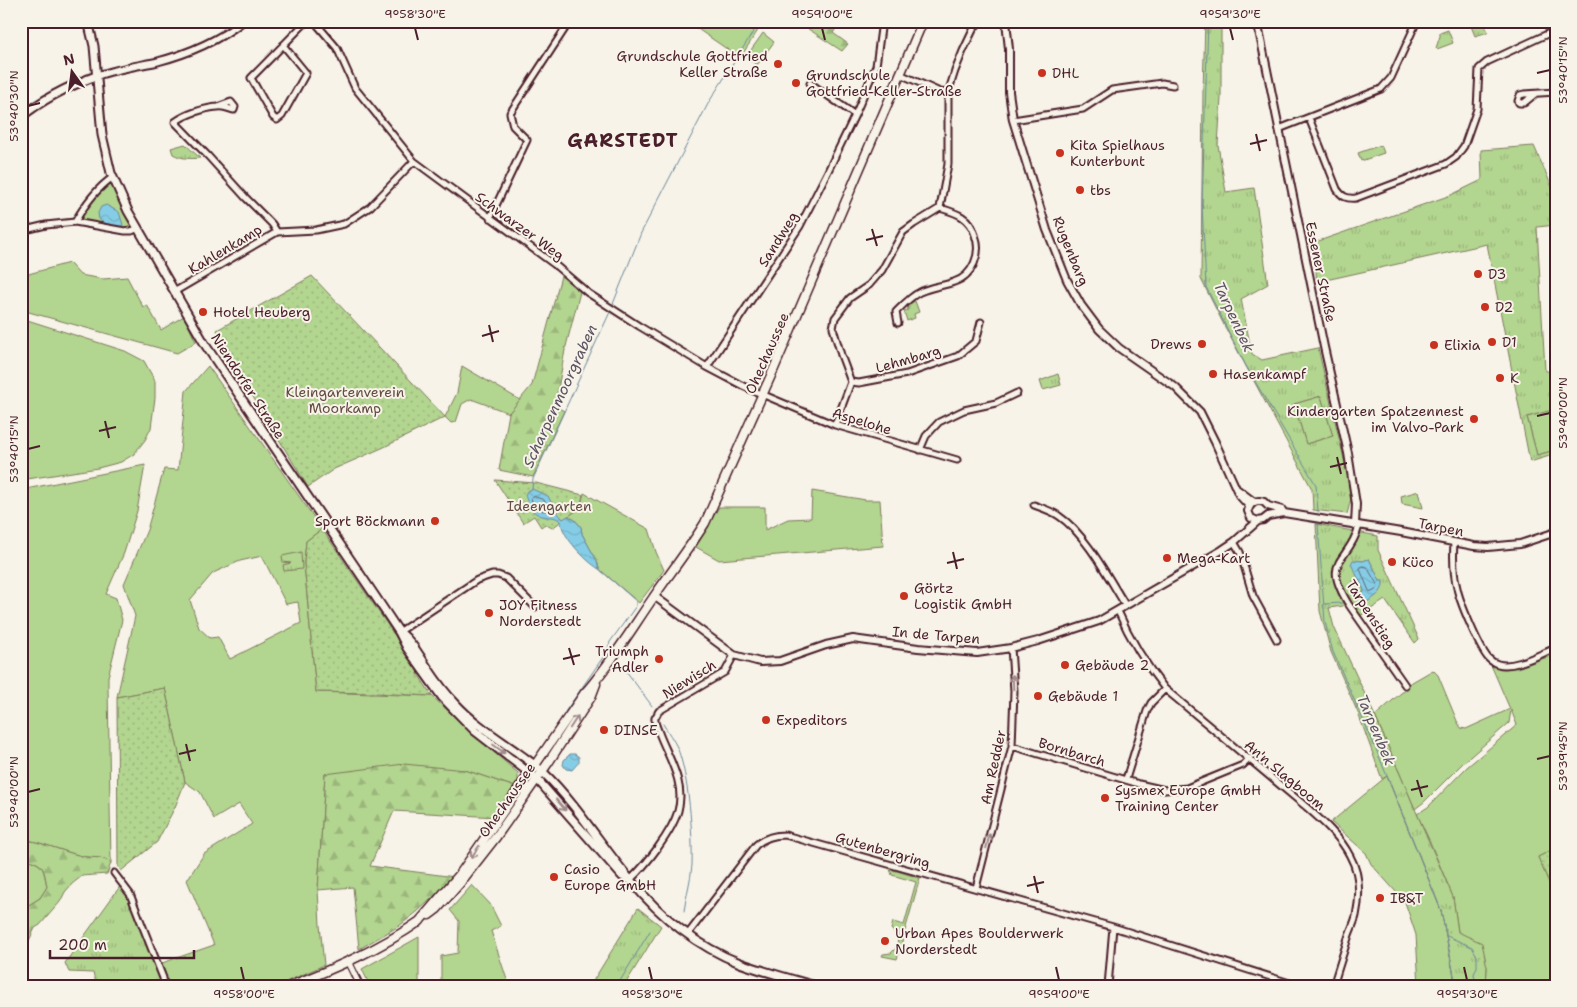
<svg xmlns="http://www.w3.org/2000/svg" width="1577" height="1007" viewBox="0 0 1577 1007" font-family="'Shantell Sans',sans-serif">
	<defs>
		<pattern id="forest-firs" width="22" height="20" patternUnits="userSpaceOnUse" patternTransform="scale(1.25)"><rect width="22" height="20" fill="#b2d58f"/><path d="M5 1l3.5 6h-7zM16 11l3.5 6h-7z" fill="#9bb67c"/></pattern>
		<pattern id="park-tufts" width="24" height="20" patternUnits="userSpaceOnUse" patternTransform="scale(1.25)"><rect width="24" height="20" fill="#b2d58f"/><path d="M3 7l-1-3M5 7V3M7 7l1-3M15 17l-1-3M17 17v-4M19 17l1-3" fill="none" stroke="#9bb67c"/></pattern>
		<pattern id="garden-dots" width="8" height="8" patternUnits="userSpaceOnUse" patternTransform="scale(1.25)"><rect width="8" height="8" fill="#b2d58f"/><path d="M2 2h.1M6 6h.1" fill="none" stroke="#9bb67c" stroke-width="1.8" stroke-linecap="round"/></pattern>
		<pattern id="water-waves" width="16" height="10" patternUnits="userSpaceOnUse" patternTransform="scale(1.25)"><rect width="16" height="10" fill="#85cde6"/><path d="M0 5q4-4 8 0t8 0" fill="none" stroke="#74b0c5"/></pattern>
	</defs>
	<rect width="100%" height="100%" fill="#f7f3e8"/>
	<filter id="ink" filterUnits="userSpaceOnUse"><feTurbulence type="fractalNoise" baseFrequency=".02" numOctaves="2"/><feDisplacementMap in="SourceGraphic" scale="10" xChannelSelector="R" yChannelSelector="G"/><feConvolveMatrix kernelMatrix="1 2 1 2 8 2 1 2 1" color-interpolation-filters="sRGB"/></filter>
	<g filter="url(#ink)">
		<!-- grass -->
		<path fill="#b2d58f" stroke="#7e7a5d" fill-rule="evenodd" d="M 686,21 L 764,21 L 740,58 Z
			M 763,33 L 774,42 L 757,65 L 746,57 Z
			M 112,181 L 135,228 L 128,230 L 78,222 C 85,205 95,190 112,181 Z
			M 69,263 L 80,275 L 103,279 L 127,277 L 143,307 L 147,305 L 161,330 L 184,316 L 196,342 L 177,353 L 25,311 L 21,301 L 21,276 Z
			M 21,318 L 125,351 L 144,361 L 155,381 L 155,398 L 151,428 L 145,440 L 134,454 L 121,462 L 98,468 L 21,480 Z
			M 208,366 L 322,529 L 306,541 L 304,563 L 316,692 L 432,696 L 476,737 L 518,773 L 518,780 L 515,787 L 465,770 L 325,774 L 318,890 L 320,925 L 324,965 L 277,986 L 167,986 L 162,963 L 214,945 L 187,880 L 204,854 L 252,824 L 239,804 L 214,819 L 200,792 L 185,782 L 165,688 L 117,697 L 135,616 L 124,584 L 147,530 L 164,469 L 178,470 L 186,391 ZM 262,556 L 286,604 L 298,602 L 301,623 L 230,659 L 218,637 L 210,638 L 199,628 L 190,600 L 213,573 L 240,561 Z
			M 462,366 L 520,400 L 509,413 L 471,399 L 462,404 L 456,422 L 451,423 L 445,417 L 457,393 Z
			M 1321,396 L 1333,436 L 1306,444 L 1294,404 Z
			M 1556,409 L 1556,450 L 1537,455 L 1527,417 Z
			M 145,465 L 137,511 L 124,553 L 106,594 L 116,598 L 122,620 L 108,677 L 108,686 L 111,863 C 99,855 95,859 82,856 C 61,851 42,842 21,839 L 21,490 Z
			M 812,491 L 866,500 L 880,500 L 883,546 L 719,560 L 696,547 L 719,507 L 765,507 L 765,530 L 788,519 L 811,518 Z
			M 1419,491 L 1423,508 L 1402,504 L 1401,496 Z
			M 584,493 L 649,529 L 656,552 L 664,570 L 639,603 L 599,569 L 597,561 L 582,534 L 581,527 L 575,520 L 568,516 L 580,508 Z
			M 1556,654 L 1556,848 L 1538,857 L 1556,899 L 1556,986 L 1486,986 L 1487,967 L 1458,932 L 1453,897 L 1430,842 L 1417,814 L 1428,807 L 1467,767 L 1517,725 L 1511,710 L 1509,723 L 1463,763 L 1424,802 L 1415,809 L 1375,716 L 1401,693 L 1409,688 L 1407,685 L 1433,670 L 1438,675 L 1457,721 L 1461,728 L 1466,729 L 1510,709 L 1491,665 L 1517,668 Z
			M 1387,776 L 1441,910 L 1456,986 L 1419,986 L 1416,935 L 1405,902 L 1371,864 L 1366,853 L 1331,822 Z
			M 21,856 C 43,867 42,861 47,887 L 40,898 L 21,910 Z
			M 890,869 L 920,878 L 897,959 L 882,956 L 883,954 L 891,953 L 897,947 L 898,937 L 891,929 L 893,922 L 904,925 L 916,882 L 892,875 Z
			M 472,885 L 490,904 L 501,926 L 491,931 L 509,986 L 441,986 L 441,956 L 458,953 L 459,921 L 450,910 Z
			M 419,937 L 419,986 L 370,986 L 362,969 Z"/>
		<!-- forest -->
		<path fill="url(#forest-firs)" stroke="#7e7a5d" d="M 796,21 L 841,21 L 833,33 L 848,44 L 842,51 Z
			M 561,276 L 580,292 L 565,350 L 555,406 L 564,411 L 533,477 L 499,470 L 509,413 L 532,385 Z
			M 404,764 L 465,770 L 515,787 L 496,817 L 394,811 L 370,866 L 455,877 L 417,912 L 399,926 L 359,949 L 353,887 L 318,890 L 325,774 Z
			M 21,839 C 42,842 61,851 82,856 C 94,859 100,855 111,863 L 107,874 L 82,876 L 72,884 L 65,892 L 60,902 L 40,925 L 35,928 L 27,945 L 24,960 L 21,961 L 21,910 L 40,898 L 47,887 C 43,861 42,866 21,856 Z"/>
		<!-- park -->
		<path fill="url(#park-tufts)" stroke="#7e7a5d" fill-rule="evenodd" d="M 1205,21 L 1221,21 L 1221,98 L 1218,145 L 1226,192 L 1254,188 L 1268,284 L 1241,299 L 1252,354 L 1262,360 L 1318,348 L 1347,472 L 1351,499 L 1347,514 L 1313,510 L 1312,489 L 1226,329 L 1201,279 L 1203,91 ZM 1321,396 L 1333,436 L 1306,444 L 1294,404 Z
			M 1469,21 L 1483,21 L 1488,32 L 1475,36 Z
			M 1448,30 L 1453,43 L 1437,49 L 1436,48 L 1440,36 L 1440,33 Z
			M 185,144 L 200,158 C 190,159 182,159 173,154 L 171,148 Z
			M 1381,145 L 1384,153 L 1361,161 L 1358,153 Z
			M 1534,146 L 1556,196 L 1556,225 L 1537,227 L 1545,370 L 1555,375 L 1556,409 L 1527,417 L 1537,455 L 1556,450 L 1556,454 L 1530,462 L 1487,244 L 1317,282 L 1313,243 L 1451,195 L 1482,180 L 1481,150 Z
			M 915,301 L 919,312 L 914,314 L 915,318 L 907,321 L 904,311 L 908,310 L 907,305 Z
			M 1058,374 L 1061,385 L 1043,390 L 1040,381 Z
			M 1316,524 L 1378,536 L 1378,550 L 1419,639 L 1415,643 L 1385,600 L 1357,618 L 1347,603 L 1343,606 L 1329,608 L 1334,627 L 1375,716 L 1440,867 L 1453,897 L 1458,932 L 1482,943 L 1487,967 L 1486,986 L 1456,986 L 1441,910 L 1387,776 L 1382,779 L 1358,713 L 1331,652 L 1320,611 ZM 1369,559 L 1380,581 L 1361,602 L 1364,590 L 1352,564 L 1354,560 L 1363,561 Z
			M 301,552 L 302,569 L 284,571 L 283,565 L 291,563 L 283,562 L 282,556 Z
			M 121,885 L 127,894 L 161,977 L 162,986 L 97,986 L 93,973 L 69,972 L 65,963 Z
			M 638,908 L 661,926 L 624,986 L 590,986 Z"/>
		<!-- garden -->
		<path fill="url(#garden-dots)" stroke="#7e7a5d" d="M 312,276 L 445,417 L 382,448 L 334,469 L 308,487 L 247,387 L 217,330 Z
			M 495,480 L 536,483 L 583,495 L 580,508 L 552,528 L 545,524 L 541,527 L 534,516 L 523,523 Z
			M 322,529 L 415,665 L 418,674 L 432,696 L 374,693 L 316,692 L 304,563 L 306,541 Z
			M 165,688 L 185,782 L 175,807 L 157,842 L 121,871 L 118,866 L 117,697 Z
			M 1556,848 L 1556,899 L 1538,857 Z"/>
		<!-- water -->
		<path fill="url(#water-waves)" stroke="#6d879b" d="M 106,205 L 119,212 L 123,225 L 119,228 L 108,227 L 99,219 L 98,213 L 101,207 Z
			M 532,489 L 548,496 L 555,510 L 563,519 L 568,516 L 575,520 L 581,527 L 582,534 L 597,561 L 599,569 C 587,562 561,536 561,521 C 551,514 551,519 542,516 C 531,513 528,504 525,495 L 527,491 Z
			M 1369,559 L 1380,581 L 1383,581 C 1384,594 1373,598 1363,604 L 1361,602 L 1364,590 L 1351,564 L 1353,560 L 1363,561 Z
			M 570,754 L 575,754 L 579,757 L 579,762 L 572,770 L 566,769 L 563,765 L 564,760 Z"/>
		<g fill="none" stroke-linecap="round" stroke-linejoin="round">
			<!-- shore -->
			<path stroke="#626576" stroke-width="1" d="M 533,496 L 544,500 L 548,508 L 547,510 L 543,511 L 533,505 L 531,498 Z
				M 1362,566 L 1367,567 L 1378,586 L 1377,589 L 1372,592 L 1369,591 L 1360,569 Z"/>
			<!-- stream -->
			<path stroke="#6d879b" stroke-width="1" d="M 1208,21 L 1202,205 L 1206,287 L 1246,366 L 1316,485 L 1318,512
				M 613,304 L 641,233 L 709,102 L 760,21
				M 532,489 L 533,479 L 610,312
				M 1318,524 L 1325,622 L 1333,652 L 1376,749 L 1441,910 L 1456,986
				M 1324,604 L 1343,603
				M 618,660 L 652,706
				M 565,712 L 608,650 L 608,648 L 610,642 L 636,606 L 636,601 L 599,569
				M 663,724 C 668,732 673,739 677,747 C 689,776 693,834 692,865 C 691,880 686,896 684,911
				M 1447,936 L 1472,947 L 1477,956 L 1477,967 L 1474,974 L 1476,986
				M 617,986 L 650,931"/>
			<!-- minor casing -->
			<g stroke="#4a1f2b" stroke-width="9">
				<path id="minor" d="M 314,21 L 337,48 L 355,88 L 414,161 L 555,265 L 588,293 L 639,326 L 707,367 L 745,387 L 835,425 L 957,460
					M 1258,23 L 1268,21
					M 283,45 L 306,73 L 282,116 L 277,120 L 273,117 L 251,78 L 307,21
					M 900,74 L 940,92 L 948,93
					M 810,83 L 855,115
					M 1535,94 L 1524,103 L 1519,103 L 1518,101 L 1520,95 L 1524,94 L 1556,92
					M 220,106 L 231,102 L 235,107 L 234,110 C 229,109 224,106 218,107 C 204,108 186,114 175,122 L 208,156 L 246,198 L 272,224 L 277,232
					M 1309,118 L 1337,189 C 1342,197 1347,199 1356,198 L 1446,164 L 1456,157 L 1464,146 L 1477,109 L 1479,69 L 1487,62 L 1556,30
					M 1013,120 L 1083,109 L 1112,90 L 1162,83 L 1173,85
					M 1279,129 L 1381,89 L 1391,78 L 1417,21
					M 490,218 L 527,140 L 513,126 L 510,113 L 570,21
					M 75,222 C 85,204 96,189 113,177
					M 21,231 L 46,225 L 75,222 L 125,231 L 132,231 L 138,228
					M 174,292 L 277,232 L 316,230 L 344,224 L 370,207 L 414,161
					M 898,323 L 896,312 C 903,305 911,296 920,292 C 930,287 943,286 954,282 C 973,276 982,253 975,235 C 970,217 957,213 940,208
					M 707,367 L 800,226 L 828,171 L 855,115 L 876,66 L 882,21
					M 851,382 L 859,383 L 907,374 L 958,356 L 976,341 L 981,322
					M 835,425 L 851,382 L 841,355 L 833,328 L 835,318 L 850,298 L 869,285 L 882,270 L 903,232 L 914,224 L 940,208 L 948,164 L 948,93 L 955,71 L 963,51 L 973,30 L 980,21
					M 920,450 L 926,436 L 939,422 L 964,410 L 996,403 L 1017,393
					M 1034,505 C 1042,508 1052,511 1059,516 C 1086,534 1109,579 1126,606
					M 1359,526 C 1348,565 1320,558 1349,605 L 1405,685
					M 1234,542 L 1240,552 L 1253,596 L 1277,640
					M 1454,542 C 1453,558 1453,573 1457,588 C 1460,603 1479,647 1488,658 C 1491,661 1494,663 1498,664 C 1514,669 1540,654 1556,648
					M 1118,611 C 1130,639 1146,665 1165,689 L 1304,805 C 1321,820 1340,836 1350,856 C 1360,874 1360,897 1356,916 C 1354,924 1350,931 1348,938 C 1343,954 1338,970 1333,986
					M 399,632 L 477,580 L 492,575 L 498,575 L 506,578 L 535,607
					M 1012,746 L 1139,784 L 1165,790 L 1187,788 L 1194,785 L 1243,765 L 1250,758
					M 1126,779 L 1147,711 L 1151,703 L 1165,689
					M 114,873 L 130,894 L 163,978 L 164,986
					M 630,880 C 646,865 672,832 678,811 C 686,783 668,757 659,733 C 658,729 654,723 655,718 C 656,717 658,712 659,711 L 725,672 L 734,655
					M 976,888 L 1012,746 L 1014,691 L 1011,648
					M 688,934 L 756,845 C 764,838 773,835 785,835 L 1113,927 L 1299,986
					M 348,961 L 360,986
					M 526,985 L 535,986
					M 1108,986 L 1113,927"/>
			</g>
			<!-- tertiary casing -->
			<g stroke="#4a1f2b" stroke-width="10">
				<path id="tertiary" d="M 1006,21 L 1009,49 L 1009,92 L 1013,120 L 1047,230 L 1067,280 L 1081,305 L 1099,329 L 1119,348 L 1175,387 L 1200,412 L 1215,442 L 1239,495 L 1249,506
					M 1257,21 L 1324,347 L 1348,453 L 1356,504 L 1355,525
					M 96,76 C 116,69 136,66 156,62 C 187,54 218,41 243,21
					M 1238,490 L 1254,502
					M 1258,521 L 1251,518 L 1248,511 C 1250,503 1256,499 1264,502 L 1268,506 L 1282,510 L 1284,513
					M 654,596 L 734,655 L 760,662 L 780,661 L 826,645 L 853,639 L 918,648 L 977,653 L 1011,648 L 1038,641 L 1099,621 L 1222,550 L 1234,542 L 1258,521 L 1263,520 L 1268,516 L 1284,513 L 1401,532 L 1474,546 L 1488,547 L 1520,544 L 1556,532"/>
			</g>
			<!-- secondary casing -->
			<g stroke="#4a1f2b" stroke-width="11">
				<path id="secondary" d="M 88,21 L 94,46 L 102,135 L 111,173 L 128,211 L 206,346 L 375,596 L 399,632 L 407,648 L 442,697 L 475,731 L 537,779 L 622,876 L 630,880
					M 21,117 C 44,98 69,86 96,76
					M 402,634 C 413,643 419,655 427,667 C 435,679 444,692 455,703 C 473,723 496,737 517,752 C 526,759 536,765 544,773 C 577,805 602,847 632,882 C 660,916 698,947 740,963 C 765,972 791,979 816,986"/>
			</g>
			<!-- primary casing -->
			<g stroke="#4a1f2b" stroke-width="11">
				<path id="primary" d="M 429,915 L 437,909 L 460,883 L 496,837 L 548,763 L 591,697 L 596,684
					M 418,923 L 460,874 L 584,694 C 610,665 631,630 653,598 C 670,573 689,549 705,523 L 773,371 L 923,21
					M 290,986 C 335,968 380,949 420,921"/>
			</g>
			<!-- minor -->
			<use href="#minor" stroke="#f7f3e8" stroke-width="5"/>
			<!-- tertiary -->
			<use href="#tertiary" stroke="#f7f3e8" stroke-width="6"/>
			<!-- secondary -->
			<use href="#secondary" stroke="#f7f3e8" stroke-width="7"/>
			<!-- primary -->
			<use href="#primary" stroke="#f7f3e8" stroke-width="8"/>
		</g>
		<!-- one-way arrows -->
		<defs><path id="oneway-shaft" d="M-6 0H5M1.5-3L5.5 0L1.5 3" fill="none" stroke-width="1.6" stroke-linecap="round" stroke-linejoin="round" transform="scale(1.25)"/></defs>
		<g stroke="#a0898a">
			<use href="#oneway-shaft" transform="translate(1013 682) rotate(-93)"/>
			<use href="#oneway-shaft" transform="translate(574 722) rotate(-57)"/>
			<use href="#oneway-shaft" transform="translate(499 749) rotate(37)"/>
			<use href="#oneway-shaft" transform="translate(561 805) rotate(49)"/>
			<use href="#oneway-shaft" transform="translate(988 841) rotate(-76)"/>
			<use href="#oneway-shaft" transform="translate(475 852) rotate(124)"/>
		</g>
	</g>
	<!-- ticks -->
	<path fill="none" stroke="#4a1f2b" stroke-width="2" d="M 415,28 L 418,40M 822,28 L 825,40M 1230,28 L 1233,40M 1537,73 L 1550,70M 28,106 L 40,103M 1256,134 L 1260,151M 1250,144 L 1267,140M 872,229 L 877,246M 866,240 L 883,236M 489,325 L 493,342M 482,336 L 499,331M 1537,416 L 1550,413M 105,421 L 109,438M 99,431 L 116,427M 28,449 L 40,446M 1337,457 L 1341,474M 1330,467 L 1347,463M 953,552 L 957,569M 947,563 L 964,559M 569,648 L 574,665M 563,659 L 580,655M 186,744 L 190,761M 179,754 L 196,750M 1537,759 L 1550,756M 1417,780 L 1422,797M 1411,790 L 1428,786M 28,792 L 40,789M 1034,876 L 1038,893M 1027,886 L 1044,882M 241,967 L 244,980M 649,967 L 652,980M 1056,967 L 1059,980M 1464,967 L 1467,980"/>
	<!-- markers -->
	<g fill="#c8321e" stroke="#f7f3e8" stroke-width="2">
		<circle cx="778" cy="64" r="5"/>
		<circle cx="1042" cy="73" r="5"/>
		<circle cx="796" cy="83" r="5"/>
		<circle cx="1060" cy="153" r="5"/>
		<circle cx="1080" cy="190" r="5"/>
		<circle cx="1478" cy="274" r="5"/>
		<circle cx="1485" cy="307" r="5"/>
		<circle cx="203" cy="312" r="5"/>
		<circle cx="1492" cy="342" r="5"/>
		<circle cx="1202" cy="344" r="5"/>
		<circle cx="1434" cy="345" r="5"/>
		<circle cx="1213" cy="374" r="5"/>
		<circle cx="1500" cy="378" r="5"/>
		<circle cx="1474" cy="419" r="5"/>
		<circle cx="435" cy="521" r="5"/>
		<circle cx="1167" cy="558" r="5"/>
		<circle cx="1392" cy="562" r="5"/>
		<circle cx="904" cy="596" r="5"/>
		<circle cx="489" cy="613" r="5"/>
		<circle cx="659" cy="659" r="5"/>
		<circle cx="1065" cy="665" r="5"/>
		<circle cx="1038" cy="696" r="5"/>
		<circle cx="766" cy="720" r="5"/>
		<circle cx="604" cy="730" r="5"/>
		<circle cx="1105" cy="798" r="5"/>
		<circle cx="554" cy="877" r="5"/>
		<circle cx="1380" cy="898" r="5"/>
		<circle cx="885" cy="941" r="5"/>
	</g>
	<g text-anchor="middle" stroke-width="4" stroke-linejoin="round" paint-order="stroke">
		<!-- poi labels -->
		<g font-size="14" fill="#4a1f2b" stroke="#f7f3e8" text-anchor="start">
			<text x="768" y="61" text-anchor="end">Grundschule Gottfried<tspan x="768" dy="16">Keller Straße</tspan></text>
			<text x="1052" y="78">DHL</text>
			<text x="806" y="80">Grundschule<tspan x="806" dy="16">Gottfried-Keller-Straße</tspan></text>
			<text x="1070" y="150">Kita Spielhaus<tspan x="1070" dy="16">Kunterbunt</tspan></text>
			<text x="1090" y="195">tbs</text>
			<text x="1488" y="279">D3</text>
			<text x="1495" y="312">D2</text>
			<text x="213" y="317">Hotel Heuberg</text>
			<text x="1502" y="347">D1</text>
			<text x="1192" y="349" text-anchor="end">Drews</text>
			<text x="1444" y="350">Elixia</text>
			<text x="1223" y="379">Hasenkampf</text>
			<text x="1510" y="383">K</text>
			<text x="1464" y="416" text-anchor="end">Kindergarten Spatzennest<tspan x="1464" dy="16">im Valvo-Park</tspan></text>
			<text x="425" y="526" text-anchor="end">Sport Böckmann</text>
			<text x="1177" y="563">Mega-Kart</text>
			<text x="1402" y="567">Küco</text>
			<text x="914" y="593">Görtz<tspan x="914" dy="16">Logistik GmbH</tspan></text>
			<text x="499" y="610">JOY Fitness<tspan x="499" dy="16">Norderstedt</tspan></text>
			<text x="649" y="656" text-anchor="end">Triumph<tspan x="649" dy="16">Adler</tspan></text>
			<text x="1075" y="670">Gebäude 2</text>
			<text x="1048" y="701">Gebäude 1</text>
			<text x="776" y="725">Expeditors</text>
			<text x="614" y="735">DINSE</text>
			<text x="1115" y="795">Sysmex Europe GmbH<tspan x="1115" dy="16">Training Center</tspan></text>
			<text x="564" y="874">Casio<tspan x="564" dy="16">Europe GmbH</tspan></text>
			<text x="1390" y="903">IB&amp;T</text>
			<text x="895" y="938">Urban Apes Boulderwerk<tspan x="895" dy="16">Norderstedt</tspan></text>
		</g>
		<!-- street labels -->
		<g font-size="14" fill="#4a1f2b" stroke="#f7f3e8">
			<text transform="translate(520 226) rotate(36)" y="5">Schwarzer Weg</text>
			<text transform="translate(778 239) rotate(-58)" y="5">Sandweg</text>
			<text transform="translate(225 249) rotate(-31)" y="5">Kahlenkamp</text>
			<text transform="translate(1071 251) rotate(68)" y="5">Rugenbarg</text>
			<text transform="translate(1321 272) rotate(78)" y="5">Essener Straße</text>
			<text transform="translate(767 353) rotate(-66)" y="5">Ohechaussee</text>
			<text transform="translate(908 359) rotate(-16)" y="5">Lehmbarg</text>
			<text transform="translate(248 386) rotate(57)" y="5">Niendorfer Straße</text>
			<text transform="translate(862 421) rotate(17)" y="5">Aspelohe</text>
			<text transform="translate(1441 527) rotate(11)" y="5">Tarpen</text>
			<text transform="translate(1371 614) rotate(57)" y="5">Tarpenstieg</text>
			<text transform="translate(936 635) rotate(5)" y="5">In de Tarpen</text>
			<text transform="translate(689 679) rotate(-32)" y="5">Niewisch</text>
			<text transform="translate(1072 752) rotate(17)" y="5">Bornbarch</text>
			<text transform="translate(993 767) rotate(-78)" y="5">Am Redder</text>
			<text transform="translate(1285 775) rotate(40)" y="5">An'n Slagboom</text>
			<text transform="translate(507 800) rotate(-55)" y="5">Ohechaussee</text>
			<text transform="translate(883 850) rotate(16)" y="5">Gutenbergring</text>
		</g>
		<!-- park labels -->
		<g font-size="14" fill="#644c44" stroke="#f7f3e8">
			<text x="345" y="397">Kleingartenverein<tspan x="345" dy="16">Moorkamp</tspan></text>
			<text x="549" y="511">Ideengarten</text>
		</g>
		<!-- water labels -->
		<g font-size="15" font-style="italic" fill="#5c5363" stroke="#f7f3e8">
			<text transform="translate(1234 317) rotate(65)" y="5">Tarpenbek</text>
			<text transform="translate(560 396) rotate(-65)" y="5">Scharpenmoorgraben</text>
			<text transform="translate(1376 730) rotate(67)" y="5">Tarpenbek</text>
		</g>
		<!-- district labels -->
		<g font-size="19" font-weight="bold" letter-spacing="1" fill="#4a1f2b" stroke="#f7f3e8">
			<text x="623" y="147">GARSTEDT</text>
		</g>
	</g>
	<!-- margin -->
	<rect width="1577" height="1007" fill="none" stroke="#f7f3e8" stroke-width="55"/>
	<!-- north arrow -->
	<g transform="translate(72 72) rotate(346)" stroke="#f7f3e8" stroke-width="4" paint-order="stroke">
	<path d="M0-4L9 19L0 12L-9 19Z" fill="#4a1f2b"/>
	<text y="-8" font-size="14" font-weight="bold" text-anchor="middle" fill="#4a1f2b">N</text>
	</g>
	<!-- scale -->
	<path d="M50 950v8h144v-8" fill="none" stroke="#4a1f2b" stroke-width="2.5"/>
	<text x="58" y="950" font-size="15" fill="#4a1f2b" stroke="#f7f3e8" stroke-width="4" paint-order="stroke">200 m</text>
	<rect x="28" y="28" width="1522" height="952" fill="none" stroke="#4a1f2b" stroke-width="2"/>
	<g font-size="12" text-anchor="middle" fill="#4a1f2b">
		<text x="415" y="18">9°58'30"E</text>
		<text x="822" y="18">9°59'00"E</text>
		<text x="1230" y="18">9°59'30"E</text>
		<text transform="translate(1563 70) rotate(-90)" y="4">53°40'15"N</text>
		<text transform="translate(14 106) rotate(-90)" y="4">53°40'30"N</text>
		<text transform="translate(1563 413) rotate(-90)" y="4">53°40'00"N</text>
		<text transform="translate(14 449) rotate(-90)" y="4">53°40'15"N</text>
		<text transform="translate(1563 756) rotate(-90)" y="4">53°39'45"N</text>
		<text transform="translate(14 792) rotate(-90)" y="4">53°40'00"N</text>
		<text x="244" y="998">9°58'00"E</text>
		<text x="652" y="998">9°58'30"E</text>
		<text x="1059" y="998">9°59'00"E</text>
		<text x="1467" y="998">9°59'30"E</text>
	</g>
</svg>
